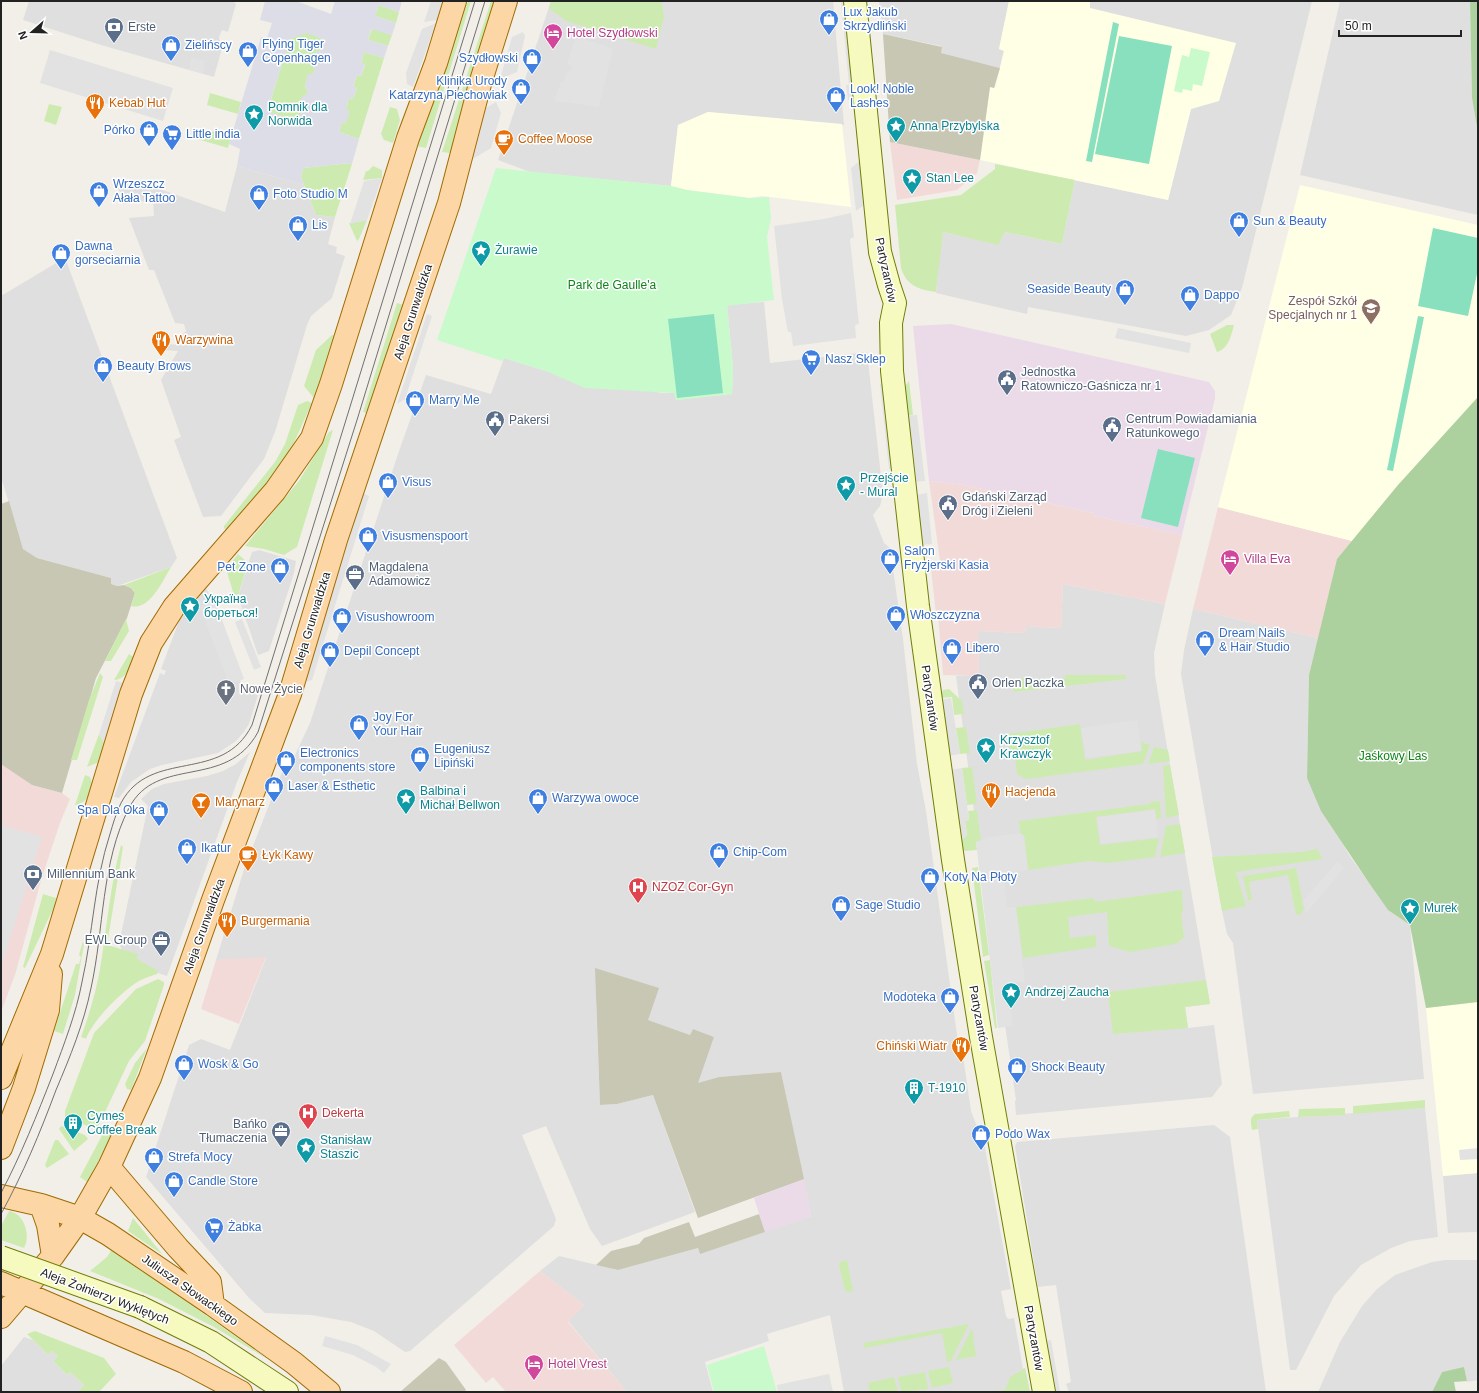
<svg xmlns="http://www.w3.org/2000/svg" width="1479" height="1393" viewBox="0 0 1479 1393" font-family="Arial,sans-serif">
	<rect width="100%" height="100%" fill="#f2efe9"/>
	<!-- residential -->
	<path fill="#e0dfdf" d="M 29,1 L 232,1 L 236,4 L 228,32 L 222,30 L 219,37 L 221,52 L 214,77 L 101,45 L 23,20 Z
		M 551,1 L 833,1 L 844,125 L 708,112 L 678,125 L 671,186 L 530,172 L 498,160 Z
		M 879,1 L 1009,1 L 999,49 L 1004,50 L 1000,68 L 940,53 L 941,46 L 883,34 Z
		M 1090,1 L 1312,1 L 1242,288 L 1231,315 L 1209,330 L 1186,336 L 1028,307 L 1027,314 L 936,293 L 942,232 L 998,244 L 1005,232 L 1062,244 L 1075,180 L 1168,200 L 1191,109 L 1090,8 Z
		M 1340,1 L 1470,1 L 1472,98 L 1478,133 L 1478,215 L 1300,175 Z
		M 237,166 L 304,185 L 316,215 L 335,217 L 328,244 L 337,247 L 336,253 L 345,256 L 332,298 L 311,316 L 307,325 L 275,432 L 264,459 L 221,516 L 203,517 L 174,440 L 181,437 L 161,380 L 178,351 L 164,350 L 165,344 L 183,345 L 182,335 L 186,331 L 184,324 L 175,323 L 154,270 L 149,270 L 129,218 L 154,216 L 153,200 L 122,204 L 118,196 L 121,194 L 115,183 L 134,180 L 225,212 Z
		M 58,262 L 67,263 L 177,558 L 171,567 L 117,586 L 111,584 L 111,578 L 37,558 L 23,549 L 1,477 L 1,296 Z
		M 764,302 L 770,363 L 867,352 L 883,494 L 880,506 L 873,515 L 884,543 L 890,548 L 903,639 L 917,764 L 926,811 L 959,1049 L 962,1049 L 971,1111 L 985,1148 L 1011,1289 L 1001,1291 L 1006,1316 L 1008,1319 L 1014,1318 L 1023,1369 L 1025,1368 L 1030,1392 L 844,1392 L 830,1315 L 767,1334 L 769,1341 L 705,1362 L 713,1392 L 627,1392 L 568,1321 L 584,1305 L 540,1271 L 559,1256 L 618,1270 L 698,1248 L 700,1253 L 811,1216 L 781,1072 L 719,1077 L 697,1084 L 714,1037 L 693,1029 L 690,1035 L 596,1002 L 600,1105 L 617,1104 L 653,1095 L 695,1212 L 602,1246 L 590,1229 L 546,1126 L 522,1135 L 556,1219 L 554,1226 L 410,1351 L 405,1352 L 374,1331 L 351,1322 L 311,1315 L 265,1313 L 249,1298 L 146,1177 L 189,1045 L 201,1039 L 230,1050 L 266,958 L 216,960 L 245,866 L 282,772 L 288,770 L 310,723 L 398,454 L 426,375 L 491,394 L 504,358 L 546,371 L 662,393 L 675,393 L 676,400 L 732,394 L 733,367 L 727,305 Z
		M 259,550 L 296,561 L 294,573 L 269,651 L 258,655 L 238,596 L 252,552 Z
		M 1063,584 L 1165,604 L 1154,653 L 1155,675 L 1210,1004 L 1185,1007 L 1188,1028 L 1214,1025 L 1222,1084 L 1212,1097 L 1016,1115 L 1015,1101 L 1016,1100 L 978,841 L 956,676 L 979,675 L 978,631 L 1025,633 L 1026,626 L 1061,628 Z
		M 206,588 L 216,608 L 244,692 L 258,695 L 249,724 L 243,733 L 236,741 L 218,753 L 162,765 L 150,769 L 131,782 L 119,798 L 114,797 L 160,673 L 164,675 L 166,671 L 161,669 L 179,621 Z
		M 1193,609 L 1318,638 L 1309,675 L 1307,778 L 1349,855 L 1369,883 L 1388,910 L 1410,925 L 1424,1079 L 1253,1094 L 1233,943 L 1227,934 L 1222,911 L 1181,674 L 1184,650 Z
		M 250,752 L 237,782 L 167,976 L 134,965 L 126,958 L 119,944 L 148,806 L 141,799 L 152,789 L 164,784 L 207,776 L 223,771 L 236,764 Z
		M 1425,1108 L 1438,1237 L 1410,1241 L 1391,1248 L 1361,1265 L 1334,1296 L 1296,1370 L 1290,1370 L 1257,1120 Z
		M 1214,1125 L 1230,1137 L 1266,1392 L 1069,1392 L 1066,1384 L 1071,1382 L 1056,1285 L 1038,1287 L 1015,1146 L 1017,1142 Z
		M 1478,1173 L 1478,1232 L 1448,1233 L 1443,1176 Z
		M 1445,1260 L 1478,1260 L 1478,1380 L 1467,1382 L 1464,1368 L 1442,1372 L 1432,1392 L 1318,1392 L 1340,1342 L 1362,1306 L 1377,1289 L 1395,1275 L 1432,1262 Z
		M 24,1337 L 33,1340 L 48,1355 L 52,1351 L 58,1356 L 53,1361 L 67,1375 L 70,1372 L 84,1385 L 78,1392 L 1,1392 L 1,1366 Z"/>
	<!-- commercial -->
	<path fill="#f2dad9" d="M 890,142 L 980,160 L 977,173 L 957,190 L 897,200 Z
		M 929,481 L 964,485 L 1094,513 L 1094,516 L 1182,535 L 1165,604 L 1063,584 L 1061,628 L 1026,626 L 1025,633 L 978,631 L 979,676 L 943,675 L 938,614 L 936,614 L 931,569 L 941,568 Z
		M 1218,507 L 1352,541 L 1337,559 L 1318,638 L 1193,609 Z
		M 1,762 L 32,785 L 62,793 L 70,799 L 60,823 L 42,877 L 15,975 L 1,1012 Z
		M 266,957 L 239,1024 L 201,1009 L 216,960 Z
		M 540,1271 L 584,1305 L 568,1322 L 627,1392 L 506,1392 L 493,1377 L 486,1383 L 454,1345 Z"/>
	<!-- industrial -->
	<path fill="#ebdbe8" d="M 951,324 L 1209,382 L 1215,391 L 1215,398 L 1182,535 L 1094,516 L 1094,513 L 964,485 L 929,481 L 913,326 Z
		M 804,1179 L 811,1216 L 765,1232 L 754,1198 Z"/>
	<!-- education -->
	<path fill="#ffffe5" d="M 1009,1 L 1090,1 L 1090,8 L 1236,43 L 1219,101 L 1191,109 L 1168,200 L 980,160 L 990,87 L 995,88 L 1004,51 L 999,49 Z
		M 708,112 L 842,124 L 851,207 L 762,196 L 749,198 L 687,190 L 671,186 L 678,125 Z
		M 1300,185 L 1478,225 L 1478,397 L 1398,485 L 1352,541 L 1218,507 Z
		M 1478,1002 L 1478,1173 L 1443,1176 L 1426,1008 Z"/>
	<!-- construction -->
	<path fill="#c7c7b4" d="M 883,34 L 942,47 L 941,53 L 1000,68 L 994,88 L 990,87 L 980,160 L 890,142 Z
		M 9,501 L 23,549 L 37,558 L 111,578 L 111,584 L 117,586 L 124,585 L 131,588 L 135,593 L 127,618 L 96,678 L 62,793 L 32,785 L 1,764 L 1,504 Z
		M 595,968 L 659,988 L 648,1020 L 690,1035 L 693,1029 L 714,1037 L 698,1083 L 719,1077 L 781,1072 L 804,1179 L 698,1218 L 653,1095 L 617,1104 L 600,1105 Z
		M 759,1214 L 765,1232 L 700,1254 L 698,1248 L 618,1270 L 596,1265 L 611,1251 L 639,1244 L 644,1238 L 689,1222 L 695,1237 Z
		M 439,1358 L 446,1362 L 466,1390 L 464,1392 L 400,1392 Z"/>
	<!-- grass -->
	<path fill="#cdebb0" d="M 468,1 L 471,1 L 426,148 L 416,146 Z
		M 491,1 L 495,1 L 451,153 L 442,152 Z
		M 551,1 L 657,1 L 662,2 L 664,17 L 656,49 L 566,21 L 549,8 Z
		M 379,5 L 399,12 L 396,23 L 375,16 Z
		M 372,28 L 392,35 L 388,46 L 368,40 Z
		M 306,32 L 323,39 L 320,51 L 316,52 L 312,65 L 315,69 L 313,74 L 308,75 L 305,87 L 308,91 L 299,121 L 267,112 L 290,38 Z
		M 364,52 L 384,58 L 359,139 L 339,132 L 342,122 L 346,123 L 346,109 L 349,98 L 353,99 L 357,88 L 353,87 L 357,75 L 361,76 L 365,65 L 361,63 Z
		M 210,93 L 241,102 L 238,114 L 207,105 Z
		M 49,104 L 62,107 L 56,125 L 44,121 Z
		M 390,107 L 397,109 L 400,120 L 393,143 L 384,140 L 381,134 Z
		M 200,128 L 231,137 L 228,148 L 197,139 Z
		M 350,163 L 352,164 L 335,217 L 316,215 L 301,177 L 303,168 Z
		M 995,164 L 1075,180 L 1062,244 L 1005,232 L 998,245 L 943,232 L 936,292 C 919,290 906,285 901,268 L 895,205 L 961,195 L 995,169 Z
		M 373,166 L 382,170 L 382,178 L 363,180 L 366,171 L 368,171 Z
		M 367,220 L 359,239 L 357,241 L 349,223 Z
		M 397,303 L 404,305 L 367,413 L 363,412 Z
		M 1227,325 L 1234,325 C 1231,336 1229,348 1217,352 L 1210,334 Z
		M 332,335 L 334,335 L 314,398 L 304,386 L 316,350 Z
		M 909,381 L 913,415 L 906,416 L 904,388 Z
		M 307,401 L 312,403 L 292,447 L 269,482 L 227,531 L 224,528 L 224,526 L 275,462 L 285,444 L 298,405 Z
		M 333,430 L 297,547 L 284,555 L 264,549 L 245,546 L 299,481 L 329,432 Z
		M 238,554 L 248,563 L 236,602 L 227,572 L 227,568 Z
		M 171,567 C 163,580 150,611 131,606 L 135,593 L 131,588 L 124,585 Z
		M 126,619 L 129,631 L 111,661 L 105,661 Z
		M 129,654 L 133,657 C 129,667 127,679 114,680 Z
		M 100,673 L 103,677 L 77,760 L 71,760 L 89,700 Z
		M 1065,675 L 1126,675 L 1126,679 L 1014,692 L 1012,679 L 1065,679 Z
		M 949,689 L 962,701 L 964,714 L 954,715 L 952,697 L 940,698 L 943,690 Z
		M 1080,724 L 1085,760 L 1142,751 L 1141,742 L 1150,745 L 1143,764 L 1026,779 L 1017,774 L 1014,750 L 1009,748 L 1008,734 Z
		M 966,727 L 970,753 L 960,754 L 956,728 Z
		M 99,734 L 105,745 L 99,762 L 87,767 Z
		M 1154,747 L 1168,750 L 1170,761 L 1148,764 Z
		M 1170,765 L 1179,815 L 1166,818 L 1163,766 Z
		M 972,767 L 977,804 L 967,805 L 962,768 Z
		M 85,775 L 90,777 L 92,783 C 88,795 89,802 75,805 Z
		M 1160,801 L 1161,818 L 1156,819 L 1155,809 L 1096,817 L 1100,845 L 1159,838 L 1155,857 L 1108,863 L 1089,861 L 1028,870 L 1024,836 L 1020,833 L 1019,821 L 1150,804 L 1150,802 Z
		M 977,810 L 981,841 L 976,842 L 977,850 L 965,851 L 962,848 L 961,841 L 967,835 L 965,821 L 969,820 L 968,811 Z
		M 1180,824 L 1185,853 L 1160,857 L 1166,826 Z
		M 121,845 L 123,847 L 107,945 L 138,954 L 137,959 L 158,971 L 157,974 C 151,976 144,978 139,981 C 121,992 93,1020 86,1039 L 81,1037 C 89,1015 96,992 100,969 C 107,927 110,886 121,845 Z
		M 1317,849 L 1323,859 L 1236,872 L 1246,906 L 1222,911 L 1212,857 L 1302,852 Z
		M 978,867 L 989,955 L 983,957 L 972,868 Z
		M 1296,868 L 1304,909 L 1301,914 L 1296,915 L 1288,875 L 1249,882 L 1252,900 L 1248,900 L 1243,876 Z
		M 1182,890 L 1183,912 L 1181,913 L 1184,937 L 1176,944 L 1130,952 L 1109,946 L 1107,912 L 1068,917 L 1070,938 L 1096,935 L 1096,947 L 1023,958 L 1016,907 L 1094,898 L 1095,902 Z
		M 43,894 L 56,898 L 55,905 L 25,968 L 23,967 Z
		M 83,941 L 84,944 L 75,995 L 63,1034 L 54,1031 L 76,964 L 79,964 L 81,957 L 79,955 Z
		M 990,960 L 997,1028 L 995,1028 L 984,961 Z
		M 158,979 L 164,982 L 164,985 L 145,1041 L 129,1061 L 98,1127 L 95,1129 L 65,1117 L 65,1111 L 94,1033 L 136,989 Z
		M 1206,980 L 1210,1004 L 1185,1007 L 1188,1028 L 1113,1034 L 1108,992 Z
		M 147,1048 L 131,1090 L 127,1089 L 125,1084 L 135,1063 Z
		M 1425,1100 L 1425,1108 L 1353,1114 L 1353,1106 Z
		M 1345,1108 L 1345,1115 L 1298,1117 L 1299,1109 Z
		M 1289,1111 L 1290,1117 L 1257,1120 L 1258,1129 L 1252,1130 C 1251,1123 1249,1118 1255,1114 Z
		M 61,1126 L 85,1135 L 88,1139 L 74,1151 L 59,1129 Z
		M 107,1126 L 115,1129 L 87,1182 L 80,1177 Z
		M 55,1140 L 58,1140 L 69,1154 L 47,1168 L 45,1165 Z
		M 9,1211 C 25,1214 31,1236 24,1248 L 1,1240 L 1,1226 Z
		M 133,1218 L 163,1255 L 128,1231 Z
		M 112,1249 L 269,1360 L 214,1327 L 159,1299 L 90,1271 L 107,1257 Z
		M 847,1260 L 853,1291 L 848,1292 L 845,1291 L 839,1265 L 840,1262 Z
		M 969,1324 L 951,1361 L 947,1362 L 942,1333 L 864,1348 L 864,1343 Z
		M 972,1328 L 976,1356 L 956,1360 Z
		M 35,1331 L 104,1358 L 116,1374 L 99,1392 L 78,1392 L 84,1385 L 70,1372 L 67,1375 L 53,1361 L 58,1356 L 52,1351 L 48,1355 L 27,1334 Z
		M 949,1367 L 953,1383 L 932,1388 L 928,1371 Z
		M 1025,1368 L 1030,1392 L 988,1392 L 1005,1390 L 1010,1377 Z
		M 925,1372 L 928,1389 L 901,1392 L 898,1377 Z
		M 894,1377 L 898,1392 L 870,1392 L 868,1383 Z"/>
	<!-- forest -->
	<path fill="#add19e" d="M 1470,1 L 1478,1 L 1478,133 L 1472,98 Z
		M 1478,397 L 1478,1002 L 1426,1008 L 1410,925 L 1388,910 L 1369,883 L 1321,811 L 1307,778 L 1309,675 L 1337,559 L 1398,485 Z
		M 1464,1367 L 1467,1381 L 1454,1382 L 1456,1392 L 1432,1392 L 1442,1372 Z"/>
	<!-- park -->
	<path fill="#c8facc" d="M 1191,48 L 1210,52 L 1202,86 L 1193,84 L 1192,91 L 1183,89 L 1182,93 L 1174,91 L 1182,55 L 1189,57 Z
		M 496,168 L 671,186 L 687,190 L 749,198 L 769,197 L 771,219 L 767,237 L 774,300 L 727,306 L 733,367 L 732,394 L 676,400 L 674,393 L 585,388 L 546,371 L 504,358 L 502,361 L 437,340 Z
		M 764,1346 L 777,1392 L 714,1392 L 707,1365 Z"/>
	<!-- pitch -->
	<path fill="#88e0be" d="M 1113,22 L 1119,24 L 1092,162 L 1086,161 Z
		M 1119,36 L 1172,46 L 1149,164 L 1095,154 Z
		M 1433,228 L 1478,238 L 1478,269 L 1468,316 L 1418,306 Z
		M 714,314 L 723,393 L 677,398 L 668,319 Z
		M 1418,316 L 1424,317 L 1393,471 L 1387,470 Z
		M 1158,449 L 1195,458 L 1178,527 L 1141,518 Z"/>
	<!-- parking -->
	<path fill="#e2e2e2" d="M 431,1 L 443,1 L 437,20 L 424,22 Z
		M 841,1 L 847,1 L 857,99 L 848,100 L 846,85 L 849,85 Z
		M 436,23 L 413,87 L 407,84 L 406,73 L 422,29 Z
		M 523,32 L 525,36 L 517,72 L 500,79 L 512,37 Z
		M 576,36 L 613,49 L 599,107 L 554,101 L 561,82 L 564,82 L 567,71 L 570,72 L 572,66 L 567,64 Z
		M 50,50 L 173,88 L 163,121 L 40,83 Z
		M 191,58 L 205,61 L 203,73 L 189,70 Z
		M 496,102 L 501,113 L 491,148 L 473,159 L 486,108 Z
		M 862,159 L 867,203 L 856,211 L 851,168 Z
		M 382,178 L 367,220 L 350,224 L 364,181 Z
		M 851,213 L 854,237 L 850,239 L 859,324 L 855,325 L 856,338 L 793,346 L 791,332 L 788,332 L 782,299 L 774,226 L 824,219 Z
		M 427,314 L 432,316 L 405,399 L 397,404 Z
		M 1118,328 L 1191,343 L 1189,353 L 1115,338 Z
		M 885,383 L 895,469 L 889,469 L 880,384 Z
		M 917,415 L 925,481 L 913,482 L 906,416 Z
		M 363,493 L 369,496 L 312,680 L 305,682 Z
		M 927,493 L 932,544 L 920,545 L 915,495 Z
		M 215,601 L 244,679 L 229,684 L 200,607 Z
		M 242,619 L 261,667 L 254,670 L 235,622 Z
		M 116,681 L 124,683 L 105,745 L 99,734 Z
		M 951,698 L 960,754 L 948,756 L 940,700 Z
		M 1137,720 L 1141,751 L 1086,758 L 1081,728 Z
		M 962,768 L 969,820 L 965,821 L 967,835 L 961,841 L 950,770 Z
		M 1155,810 L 1158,837 L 1101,844 L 1097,817 Z
		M 1,822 L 5,827 L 42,836 L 1,968 Z
		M 1020,833 L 1024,836 L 1028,870 L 1004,873 L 1007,907 L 1016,907 L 1025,982 L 1007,984 L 1013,1026 L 998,1028 L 976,842 L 990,837 Z
		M 1337,862 L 1344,868 L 1306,913 L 1303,901 Z
		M 1478,1148 L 1478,1159 L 1460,1160 L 1459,1150 Z
		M 325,1336 L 357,1345 L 391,1364 L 384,1373 L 376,1367 L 353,1355 L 322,1346 Z
		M 1051,1340 L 1060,1392 L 1053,1392 L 1044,1341 Z
		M 829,1374 L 833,1392 L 778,1392 L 777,1385 Z"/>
	<!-- plaza -->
	<path fill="#dddde8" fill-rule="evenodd" d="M 265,1 L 296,1 L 331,14 L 335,1 L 402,1 L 399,12 L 379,5 L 375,16 L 396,23 L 392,35 L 371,29 L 368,40 L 388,46 L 384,58 L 364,52 L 361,63 L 365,64 L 361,76 L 357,75 L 353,86 L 357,88 L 353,99 L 349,98 L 346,109 L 350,111 L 346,123 L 342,122 L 339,132 L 359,139 L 352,164 L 350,163 L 303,168 L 301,177 L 304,185 L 237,166 L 240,149 L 229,144 L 261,37 L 267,38 L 272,23 L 260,20 ZM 306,33 L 323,39 L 320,51 L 316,52 L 312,65 L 315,69 L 313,74 L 308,74 L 305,87 L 308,91 L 306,95 L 302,96 L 298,110 L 301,113 L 298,121 L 267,111 L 290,39 Z"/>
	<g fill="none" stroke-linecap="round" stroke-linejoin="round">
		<!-- secondary casing -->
		<g stroke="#707d05" stroke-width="24">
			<path id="secondary" d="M 855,1 L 880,252 L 889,285 L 895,303 L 891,323 L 892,371 L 918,606 L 953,860 L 981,1037 L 1044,1392
				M 140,1307 L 211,1342 L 287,1392"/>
		</g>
		<!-- primary casing -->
		<g stroke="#a06b00" stroke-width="24">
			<path id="primary" d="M 1,1078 L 52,954 L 131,694 L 151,643 L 174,607 L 275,491 L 312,438 L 331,384 L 408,138 L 436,63 L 455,1
				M 1,1148 L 24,1088 L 48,1010 L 51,974
				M 109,1167 L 178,1248 L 210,1282 L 213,1305
				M 1,1196 L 41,1205 L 80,1218 L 108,1234 L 213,1305 L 294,1363 L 329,1392
				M 41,1205 L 48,1225 L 53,1256
				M 1,1283 L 184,1362 L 241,1392
				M 1,1317 L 53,1256 L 80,1218 L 109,1167 L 150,1078 L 213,900 L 290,694 L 336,540 L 449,203 L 480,84 L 506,1"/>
		</g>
		<!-- secondary -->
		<use href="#secondary" stroke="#f7fabf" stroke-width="22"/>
		<!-- primary -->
		<use href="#primary" stroke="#fcd6a4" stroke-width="22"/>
		<!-- tram -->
		<path stroke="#707070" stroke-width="1" d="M 1,1193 C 21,1155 37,1115 53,1074 C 64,1044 76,1014 82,982 C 93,933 94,883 110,834 C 113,824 116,813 121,803 C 151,747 222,785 252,725 L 475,1
			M 1,1214 C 23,1174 40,1133 56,1090 C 70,1057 84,1023 91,988 C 104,930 101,862 129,808 C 157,754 226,791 258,732 L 357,420 L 485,1"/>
		<!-- secondary-bridge casing -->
		<g stroke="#707d05" stroke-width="24" stroke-linecap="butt">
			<path id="secondary-bridge" d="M 1,1257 L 140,1307"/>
		</g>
		<!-- secondary-bridge -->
		<use href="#secondary-bridge" stroke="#f7fabf" stroke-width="22"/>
	</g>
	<!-- icons -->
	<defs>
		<g id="shop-pin" transform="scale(1)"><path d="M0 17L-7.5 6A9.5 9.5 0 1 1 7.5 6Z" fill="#3f7fe0" stroke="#fff"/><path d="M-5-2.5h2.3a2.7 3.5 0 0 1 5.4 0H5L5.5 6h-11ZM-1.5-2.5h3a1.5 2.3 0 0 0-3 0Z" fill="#fff"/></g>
		<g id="bank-pin" transform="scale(1)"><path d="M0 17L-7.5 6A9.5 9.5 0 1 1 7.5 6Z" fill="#5c6f8a" stroke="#fff"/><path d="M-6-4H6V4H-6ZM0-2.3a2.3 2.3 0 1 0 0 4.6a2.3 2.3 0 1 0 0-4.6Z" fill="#fff"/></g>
		<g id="hotel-pin" transform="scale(1)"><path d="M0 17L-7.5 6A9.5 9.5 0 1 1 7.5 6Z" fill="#d1479c" stroke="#fff"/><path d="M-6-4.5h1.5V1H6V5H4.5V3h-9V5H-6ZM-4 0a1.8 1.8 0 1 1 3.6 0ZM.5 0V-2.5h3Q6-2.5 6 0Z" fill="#fff"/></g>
		<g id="restaurant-pin" transform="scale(1)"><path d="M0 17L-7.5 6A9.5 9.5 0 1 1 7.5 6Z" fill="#e8710a" stroke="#fff"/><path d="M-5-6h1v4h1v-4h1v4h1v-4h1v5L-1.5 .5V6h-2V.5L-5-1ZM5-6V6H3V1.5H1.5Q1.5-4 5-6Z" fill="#fff"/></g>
		<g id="sight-pin" transform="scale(1)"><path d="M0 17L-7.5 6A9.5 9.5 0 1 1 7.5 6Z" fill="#0f9aa8" stroke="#fff"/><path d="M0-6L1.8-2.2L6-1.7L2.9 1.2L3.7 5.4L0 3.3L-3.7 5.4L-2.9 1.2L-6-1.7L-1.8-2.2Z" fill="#fff"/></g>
		<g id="supermarket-pin" transform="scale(1)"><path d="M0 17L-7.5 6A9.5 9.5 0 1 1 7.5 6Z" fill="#3f7fe0" stroke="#fff"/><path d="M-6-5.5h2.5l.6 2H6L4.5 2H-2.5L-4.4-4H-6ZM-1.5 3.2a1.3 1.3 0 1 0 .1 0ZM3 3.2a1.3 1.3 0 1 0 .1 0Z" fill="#fff"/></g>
		<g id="cafe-pin" transform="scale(1)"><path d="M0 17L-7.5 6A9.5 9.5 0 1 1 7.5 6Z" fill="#e8710a" stroke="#fff"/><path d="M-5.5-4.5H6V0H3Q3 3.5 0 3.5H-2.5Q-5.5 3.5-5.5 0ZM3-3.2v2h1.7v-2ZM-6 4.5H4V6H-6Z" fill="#fff"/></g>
		<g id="school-pin" transform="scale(1)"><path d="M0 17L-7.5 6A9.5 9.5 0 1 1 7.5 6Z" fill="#8d6e63" stroke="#fff"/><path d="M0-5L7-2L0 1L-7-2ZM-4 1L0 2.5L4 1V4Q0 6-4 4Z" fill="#fff"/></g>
		<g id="civic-pin" transform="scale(1)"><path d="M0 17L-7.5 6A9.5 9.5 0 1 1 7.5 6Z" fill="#5c6f8a" stroke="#fff"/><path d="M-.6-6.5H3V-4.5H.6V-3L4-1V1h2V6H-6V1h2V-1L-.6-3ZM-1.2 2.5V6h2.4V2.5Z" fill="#fff"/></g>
		<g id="office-pin" transform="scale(1)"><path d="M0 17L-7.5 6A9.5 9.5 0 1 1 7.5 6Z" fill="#5c6f8a" stroke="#fff"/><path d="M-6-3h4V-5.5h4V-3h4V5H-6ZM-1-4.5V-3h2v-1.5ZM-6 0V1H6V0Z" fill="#fff"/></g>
		<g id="church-pin" transform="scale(1)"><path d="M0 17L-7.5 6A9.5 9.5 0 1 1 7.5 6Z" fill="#6b7280" stroke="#fff"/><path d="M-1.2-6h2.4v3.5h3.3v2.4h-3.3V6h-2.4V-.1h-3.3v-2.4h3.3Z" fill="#fff"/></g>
		<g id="bar-pin" transform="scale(1)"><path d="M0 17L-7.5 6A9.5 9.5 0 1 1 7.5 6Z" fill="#e8710a" stroke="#fff"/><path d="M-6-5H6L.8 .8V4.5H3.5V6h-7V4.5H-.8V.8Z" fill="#fff"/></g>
		<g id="hospital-pin" transform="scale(1)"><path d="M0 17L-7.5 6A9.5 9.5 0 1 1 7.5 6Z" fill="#e0444e" stroke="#fff"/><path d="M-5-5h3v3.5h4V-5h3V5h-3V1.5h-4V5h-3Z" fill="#fff"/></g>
		<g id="building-pin" transform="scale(1)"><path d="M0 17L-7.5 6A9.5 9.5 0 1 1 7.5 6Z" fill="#0f9aa8" stroke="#fff"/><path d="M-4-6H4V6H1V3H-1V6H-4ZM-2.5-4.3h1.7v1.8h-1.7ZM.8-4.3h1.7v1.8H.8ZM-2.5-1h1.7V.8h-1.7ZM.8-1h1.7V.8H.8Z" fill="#fff"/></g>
	</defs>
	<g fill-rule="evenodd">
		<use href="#shop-pin" x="829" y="19"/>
		<use href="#bank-pin" x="114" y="27"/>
		<use href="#hotel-pin" x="553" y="33"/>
		<use href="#shop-pin" x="171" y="45"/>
		<use href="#shop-pin" x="248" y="51"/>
		<use href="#shop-pin" x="532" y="58"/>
		<use href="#shop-pin" x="521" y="88"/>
		<use href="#shop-pin" x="836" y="96"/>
		<use href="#restaurant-pin" x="95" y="103"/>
		<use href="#sight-pin" x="254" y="114"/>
		<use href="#sight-pin" x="896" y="126"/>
		<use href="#shop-pin" x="149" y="130"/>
		<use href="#supermarket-pin" x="172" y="134"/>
		<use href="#cafe-pin" x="504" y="139"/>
		<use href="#sight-pin" x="912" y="178"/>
		<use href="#shop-pin" x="99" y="191"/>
		<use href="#shop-pin" x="259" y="194"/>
		<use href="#shop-pin" x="1239" y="221"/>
		<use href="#shop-pin" x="298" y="225"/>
		<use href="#sight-pin" x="481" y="250"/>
		<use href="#shop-pin" x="61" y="253"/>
		<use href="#shop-pin" x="1125" y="289"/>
		<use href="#shop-pin" x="1190" y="295"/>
		<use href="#school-pin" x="1371" y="308"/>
		<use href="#restaurant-pin" x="161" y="340"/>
		<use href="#supermarket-pin" x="811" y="359"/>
		<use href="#shop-pin" x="103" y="366"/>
		<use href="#civic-pin" x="1007" y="379"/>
		<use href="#shop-pin" x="415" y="400"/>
		<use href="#civic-pin" x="495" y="420"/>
		<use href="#civic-pin" x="1112" y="426"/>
		<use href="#shop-pin" x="388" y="482"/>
		<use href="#sight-pin" x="846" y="485"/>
		<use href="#civic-pin" x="948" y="504"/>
		<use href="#shop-pin" x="368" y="536"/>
		<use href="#shop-pin" x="890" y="558"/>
		<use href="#hotel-pin" x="1230" y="559"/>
		<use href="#shop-pin" x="280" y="567"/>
		<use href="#office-pin" x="355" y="574"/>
		<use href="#sight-pin" x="190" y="606"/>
		<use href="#shop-pin" x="896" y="615"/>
		<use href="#shop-pin" x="342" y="617"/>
		<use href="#shop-pin" x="1205" y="640"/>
		<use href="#shop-pin" x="952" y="648"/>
		<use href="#shop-pin" x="330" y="651"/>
		<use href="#civic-pin" x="978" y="683"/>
		<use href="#church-pin" x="226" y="689"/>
		<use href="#shop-pin" x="359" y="724"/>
		<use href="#sight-pin" x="986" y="747"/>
		<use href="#shop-pin" x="420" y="756"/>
		<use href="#shop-pin" x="286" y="760"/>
		<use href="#shop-pin" x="274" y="786"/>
		<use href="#restaurant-pin" x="991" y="792"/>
		<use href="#sight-pin" x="406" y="798"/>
		<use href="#shop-pin" x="538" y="798"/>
		<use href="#bar-pin" x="201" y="802"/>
		<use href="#shop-pin" x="159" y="810"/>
		<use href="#shop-pin" x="187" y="848"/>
		<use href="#shop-pin" x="719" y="852"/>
		<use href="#cafe-pin" x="248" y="855"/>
		<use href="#bank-pin" x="33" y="874"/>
		<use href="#shop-pin" x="930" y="877"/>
		<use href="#hospital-pin" x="638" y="887"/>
		<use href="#shop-pin" x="841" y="905"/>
		<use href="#sight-pin" x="1410" y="908"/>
		<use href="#restaurant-pin" x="227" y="921"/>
		<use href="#office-pin" x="161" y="940"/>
		<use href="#sight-pin" x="1011" y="992"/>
		<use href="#shop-pin" x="950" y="997"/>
		<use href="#restaurant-pin" x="961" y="1046"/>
		<use href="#shop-pin" x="184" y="1064"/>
		<use href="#shop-pin" x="1017" y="1067"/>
		<use href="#building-pin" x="914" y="1088"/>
		<use href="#hospital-pin" x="308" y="1113"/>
		<use href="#building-pin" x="73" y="1123"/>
		<use href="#office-pin" x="281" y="1131"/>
		<use href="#shop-pin" x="981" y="1134"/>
		<use href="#sight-pin" x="306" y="1147"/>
		<use href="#shop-pin" x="154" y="1157"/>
		<use href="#shop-pin" x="174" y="1181"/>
		<use href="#supermarket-pin" x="214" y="1227"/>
		<use href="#hotel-pin" x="534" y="1364"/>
	</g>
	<g text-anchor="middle" stroke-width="3" stroke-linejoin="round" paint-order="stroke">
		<!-- shop labels -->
		<g font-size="12" fill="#366cbe" stroke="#fff" text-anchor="start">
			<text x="843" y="16">Lux Jakub<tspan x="843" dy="14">Skrzydliński</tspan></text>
			<text x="262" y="48">Flying Tiger<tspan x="262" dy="14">Copenhagen</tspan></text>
			<text x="185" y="49">Zielińscy</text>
			<text x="518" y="62" text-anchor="end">Szydłowski</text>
			<text x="507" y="85" text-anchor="end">Klinika Urody<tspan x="507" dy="14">Katarzyna Piechowiak</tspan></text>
			<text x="850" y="93">Look! Noble<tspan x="850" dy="14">Lashes</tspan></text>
			<text x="135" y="134" text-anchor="end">Pórko</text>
			<text x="186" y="138">Little india</text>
			<text x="113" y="188">Wrzeszcz<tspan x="113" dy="14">Ałała Tattoo</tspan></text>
			<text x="273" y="198">Foto Studio M</text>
			<text x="1253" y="225">Sun &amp; Beauty</text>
			<text x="312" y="229">Lis</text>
			<text x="75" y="250">Dawna<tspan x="75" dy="14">gorseciarnia</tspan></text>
			<text x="1111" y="293" text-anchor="end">Seaside Beauty</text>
			<text x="1204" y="299">Dappo</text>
			<text x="825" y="363">Nasz Sklep</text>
			<text x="117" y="370">Beauty Brows</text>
			<text x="429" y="404">Marry Me</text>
			<text x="402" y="486">Visus</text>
			<text x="382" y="540">Visusmenspoort</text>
			<text x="904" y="555">Salon<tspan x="904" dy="14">Fryzjerski Kasia</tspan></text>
			<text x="266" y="571" text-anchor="end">Pet Zone</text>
			<text x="910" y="619">Włoszczyzna</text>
			<text x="356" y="621">Visushowroom</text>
			<text x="1219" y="637">Dream Nails<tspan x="1219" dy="14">&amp; Hair Studio</tspan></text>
			<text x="966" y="652">Libero</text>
			<text x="344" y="655">Depil Concept</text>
			<text x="373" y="721">Joy For<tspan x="373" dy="14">Your Hair</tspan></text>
			<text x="434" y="753">Eugeniusz<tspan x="434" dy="14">Lipiński</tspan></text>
			<text x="300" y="757">Electronics<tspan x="300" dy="14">components store</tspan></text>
			<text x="288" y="790">Laser &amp; Esthetic</text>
			<text x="552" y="802">Warzywa owoce</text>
			<text x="145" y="814" text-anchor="end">Spa Dla Oka</text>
			<text x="201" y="852">Ikatur</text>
			<text x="733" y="856">Chip-Com</text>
			<text x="944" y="881">Koty Na Płoty</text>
			<text x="855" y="909">Sage Studio</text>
			<text x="936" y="1001" text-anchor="end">Modoteka</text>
			<text x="198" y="1068">Wosk &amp; Go</text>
			<text x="1031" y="1071">Shock Beauty</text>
			<text x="995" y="1138">Podo Wax</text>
			<text x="168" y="1161">Strefa Mocy</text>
			<text x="188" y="1185">Candle Store</text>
			<text x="228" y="1231">Żabka</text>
		</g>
		<!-- service labels -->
		<g font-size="12" fill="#4e5e75" stroke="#fff" text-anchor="start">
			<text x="128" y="31">Erste</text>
			<text x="1021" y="376">Jednostka<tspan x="1021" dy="14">Ratowniczo-Gaśnicza nr 1</tspan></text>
			<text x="1126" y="423">Centrum Powiadamiania<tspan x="1126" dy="14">Ratunkowego</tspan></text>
			<text x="509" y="424">Pakersi</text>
			<text x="962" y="501">Gdański Zarząd<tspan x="962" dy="14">Dróg i Zieleni</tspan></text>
			<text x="369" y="571">Magdalena<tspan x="369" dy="14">Adamowicz</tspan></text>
			<text x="992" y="687">Orlen Paczka</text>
			<text x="47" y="878">Millennium Bank</text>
			<text x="147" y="944" text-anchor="end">EWL Group</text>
			<text x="267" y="1128" text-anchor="end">Bańko<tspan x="267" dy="14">Tłumaczenia</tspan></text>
		</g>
		<!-- hotel labels -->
		<g font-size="12" fill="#b23c85" stroke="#fff" text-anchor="start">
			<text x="567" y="37">Hotel Szydłowski</text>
			<text x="1244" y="563">Villa Eva</text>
			<text x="548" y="1368">Hotel Vrest</text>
		</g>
		<!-- food labels -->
		<g font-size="12" fill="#c56008" stroke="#fff" text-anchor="start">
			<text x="109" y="107">Kebab Hut</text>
			<text x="518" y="143">Coffee Moose</text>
			<text x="175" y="344">Warzywina</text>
			<text x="1005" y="796">Hacjenda</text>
			<text x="215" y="806">Marynarz</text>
			<text x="262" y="859">Łyk Kawy</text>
			<text x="241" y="925">Burgermania</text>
			<text x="947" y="1050" text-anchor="end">Chiński Wiatr</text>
		</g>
		<!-- culture labels -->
		<g font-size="12" fill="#0d838f" stroke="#fff" text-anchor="start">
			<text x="268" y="111">Pomnik dla<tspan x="268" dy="14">Norwida</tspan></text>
			<text x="910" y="130">Anna Przybylska</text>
			<text x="926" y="182">Stan Lee</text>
			<text x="495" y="254">Żurawie</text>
			<text x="860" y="482">Przejście<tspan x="860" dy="14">- Mural</tspan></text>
			<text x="204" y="603">Україна<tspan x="204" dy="14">бореться!</tspan></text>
			<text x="1000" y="744">Krzysztof<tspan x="1000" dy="14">Krawczyk</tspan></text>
			<text x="420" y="795">Balbina i<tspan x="420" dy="14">Michał Bellwon</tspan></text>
			<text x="1424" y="912">Murek</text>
			<text x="1025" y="996">Andrzej Zaucha</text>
			<text x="928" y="1092">T-1910</text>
			<text x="87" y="1120">Cymes<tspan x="87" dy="14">Coffee Break</tspan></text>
			<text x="320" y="1144">Stanisław<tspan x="320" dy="14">Staszic</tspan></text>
		</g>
		<!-- street labels -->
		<g font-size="12" fill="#222" stroke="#fff">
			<text transform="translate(886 270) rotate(78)" y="4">Partyzantów</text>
			<text transform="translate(413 312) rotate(-72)" y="4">Aleja Grunwaldzka</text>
			<text transform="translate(312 620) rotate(-73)" y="4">Aleja Grunwaldzka</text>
			<text transform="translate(930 698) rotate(82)" y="4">Partyzantów</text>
			<text transform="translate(204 926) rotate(-70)" y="4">Aleja Grunwaldzka</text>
			<text transform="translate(979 1018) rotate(80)" y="4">Partyzantów</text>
			<text transform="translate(190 1290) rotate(35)" y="4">Juliusza Słowackiego</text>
			<text transform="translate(105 1296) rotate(21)" y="4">Aleja Żołnierzy Wyklętych</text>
			<text transform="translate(1034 1338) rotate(80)" y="4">Partyzantów</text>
		</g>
		<!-- park labels -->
		<g font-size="12" fill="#0c8416" stroke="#fff">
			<text x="612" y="289">Park de Gaulle'a</text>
			<text x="1393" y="760">Jaśkowy Las</text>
		</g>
		<!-- education labels -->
		<g font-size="12" fill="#785e54" stroke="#fff" text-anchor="end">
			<text x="1357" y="305">Zespół Szkół<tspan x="1357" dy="14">Specjalnych nr 1</tspan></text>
		</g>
		<!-- worship labels -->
		<g font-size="12" fill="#5b616d" stroke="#fff" text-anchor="start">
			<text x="240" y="693">Nowe Życie</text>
		</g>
		<!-- health labels -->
		<g font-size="12" fill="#be3a42" stroke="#fff" text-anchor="start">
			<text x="652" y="891">NZOZ Cor-Gyn</text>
			<text x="322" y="1117">Dekerta</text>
		</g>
	</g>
	<!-- border -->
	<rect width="1479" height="1393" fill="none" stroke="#222222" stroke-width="4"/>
	<!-- north arrow -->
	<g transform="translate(32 32) rotate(250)" stroke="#ffffff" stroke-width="3" paint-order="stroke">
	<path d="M0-3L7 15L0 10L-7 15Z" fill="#222222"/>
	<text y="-6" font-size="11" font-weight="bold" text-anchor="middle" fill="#222222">N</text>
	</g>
	<!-- scale -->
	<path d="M1339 30v6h122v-6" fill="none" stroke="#222222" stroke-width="2"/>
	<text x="1345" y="30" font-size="12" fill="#222222" stroke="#ffffff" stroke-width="3" paint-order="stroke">50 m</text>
</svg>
